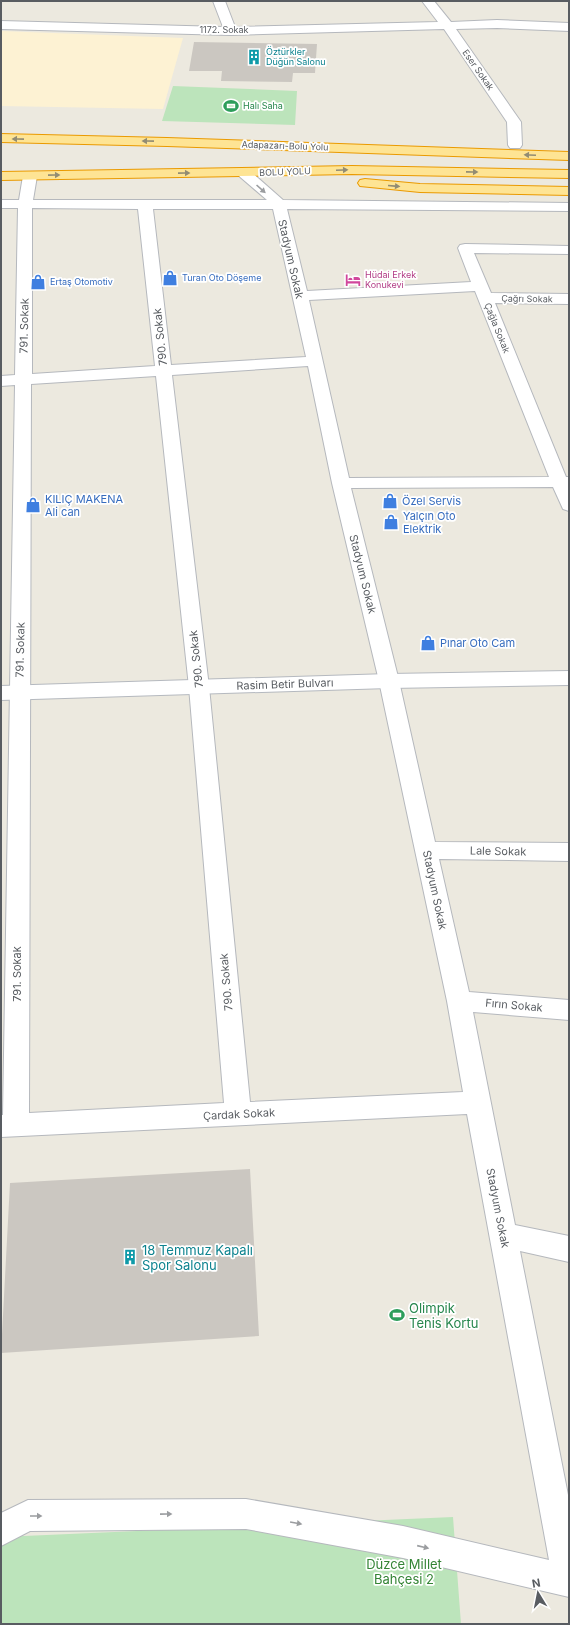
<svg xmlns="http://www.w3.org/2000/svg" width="570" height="1625" viewBox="0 0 570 1625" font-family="Inter,sans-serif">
	<rect width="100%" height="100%" fill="#ece9df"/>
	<!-- commercial -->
	<path fill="#fdf2d3" d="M 1,31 L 183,38 L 163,109 L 1,106 Z"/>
	<!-- green -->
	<path fill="#bce4bb" d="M 173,86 L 297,91 L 295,125 L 162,121 Z
		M 453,1517 L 461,1624 L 1,1624 L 1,1537 Z"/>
	<!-- building -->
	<path fill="#cbc7c1" d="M 194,42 L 317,44 L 315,73 L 293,73 L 292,82 L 221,81 L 222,71 L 189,71 Z
		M 250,1169 L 259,1336 L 1,1353 L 10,1183 Z"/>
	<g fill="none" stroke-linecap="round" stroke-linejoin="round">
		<!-- minor casing -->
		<g stroke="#b5b8bd" stroke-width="2">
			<path id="minor" d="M 213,1 L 225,1 L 235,27 L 438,22 L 422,1 L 434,1 L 451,22 L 497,20 L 569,23 L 569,31 L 497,28 L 456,29 L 521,122 L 522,145 L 520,148 L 510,148 L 508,145 L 507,122 L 444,29 L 230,35 L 1,29 L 1,21 L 223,27 Z
				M 244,169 L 249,170 L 283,200 L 569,203 L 569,211 L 287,209 L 307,291 L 471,282 L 458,248 L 460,245 L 465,244 L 569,246 L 569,254 L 474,253 L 491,293 L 569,294 L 569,304 L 495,303 L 566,477 L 569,477 L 569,511 L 563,509 L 553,487 L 351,488 L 399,681 L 435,842 L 569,843 L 569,861 L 439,859 L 469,992 L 569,1000 L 569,1020 L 473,1012 L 515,1225 L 569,1236 L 569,1262 L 520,1251 L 569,1500 L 569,1597 L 403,1558 L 246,1529 L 30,1531 L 1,1546 L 1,1513 L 28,1500 L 246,1499 L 403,1526 L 549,1560 L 467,1114 L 1,1137 L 1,1115 L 3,1115 L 15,385 L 1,386 L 1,376 L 15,375 L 18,208 L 1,208 L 1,200 L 19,200 L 23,176 L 25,173 L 30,172 L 35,173 L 37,176 L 33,200 L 267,200 L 239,176 L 237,173 L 239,170 ZM 32,208 L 138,209 L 155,366 L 32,374 ZM 153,209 L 273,209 L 306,357 L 171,365 ZM 475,291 L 549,477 L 349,478 L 309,300 ZM 308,366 L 332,483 L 379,681 L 447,1001 L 463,1092 L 250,1102 L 209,687 L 172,375 ZM 156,376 L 189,687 L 224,1103 L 29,1113 L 31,384 Z"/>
		</g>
		<!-- secondary casing -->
		<g stroke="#b5b9bf" stroke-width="2">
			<path id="secondary" d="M 569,671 L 569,685 L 389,688 L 1,700 L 1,686 L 389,674 Z"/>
		</g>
		<!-- trunk casing -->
		<g stroke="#ea9a01" stroke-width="2">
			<path id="trunk" d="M 1,134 L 167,138 L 569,152 L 569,160 L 167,146 L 1,142 Z
				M 352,166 L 569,170 L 569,178 L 352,174 L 1,180 L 1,172 Z
				M 365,179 L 420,184 L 569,187 L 569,195 L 420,192 L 360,186 L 358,183 L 360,180 Z"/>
		</g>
		<!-- minor -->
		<use href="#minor" fill="#fff" fill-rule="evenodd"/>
		<!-- secondary -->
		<use href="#secondary" fill="#fff" fill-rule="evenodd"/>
		<!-- trunk -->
		<use href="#trunk" fill="#fee494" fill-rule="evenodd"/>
	</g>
	<!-- one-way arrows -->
	<defs><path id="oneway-solid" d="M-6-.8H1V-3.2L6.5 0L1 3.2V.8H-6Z"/></defs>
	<g fill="#928c73">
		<use href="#oneway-solid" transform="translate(18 139) rotate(-179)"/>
		<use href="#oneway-solid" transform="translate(148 141) rotate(-179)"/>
		<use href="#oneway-solid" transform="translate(530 155) rotate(-178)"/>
		<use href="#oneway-solid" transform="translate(342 170) rotate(-2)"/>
		<use href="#oneway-solid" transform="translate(472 172) rotate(1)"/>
		<use href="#oneway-solid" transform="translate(184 173) rotate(-1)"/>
		<use href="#oneway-solid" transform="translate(54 175) rotate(-1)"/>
		<use href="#oneway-solid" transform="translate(394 186) rotate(5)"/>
	</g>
	<g fill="#9b9da0">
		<use href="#oneway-solid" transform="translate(261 189) rotate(42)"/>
		<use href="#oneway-solid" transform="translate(166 1514) rotate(-1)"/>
		<use href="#oneway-solid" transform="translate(36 1516)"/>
		<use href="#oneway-solid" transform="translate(296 1523) rotate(10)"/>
		<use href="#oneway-solid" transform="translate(423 1547) rotate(13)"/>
	</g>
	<!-- icons -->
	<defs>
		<g id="building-bare" transform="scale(1.2)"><path d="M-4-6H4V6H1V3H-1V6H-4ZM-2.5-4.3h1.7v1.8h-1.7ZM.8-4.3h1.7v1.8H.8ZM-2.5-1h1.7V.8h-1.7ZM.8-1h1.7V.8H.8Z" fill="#0f9aa8" stroke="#fff" stroke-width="2.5" paint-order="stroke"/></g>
		<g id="stadium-bare" transform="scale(1.2)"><path d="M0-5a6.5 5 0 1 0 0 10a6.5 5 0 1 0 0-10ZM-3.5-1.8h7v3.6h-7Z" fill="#2e9e5b" stroke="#fff" stroke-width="2.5" paint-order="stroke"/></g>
		<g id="shop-bare" transform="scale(1.2)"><path d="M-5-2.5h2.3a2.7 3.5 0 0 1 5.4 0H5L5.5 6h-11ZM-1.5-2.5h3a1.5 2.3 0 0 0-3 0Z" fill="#3f7fe0" stroke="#fff" stroke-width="2.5" paint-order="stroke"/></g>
		<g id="hotel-bare" transform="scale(1.2)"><path d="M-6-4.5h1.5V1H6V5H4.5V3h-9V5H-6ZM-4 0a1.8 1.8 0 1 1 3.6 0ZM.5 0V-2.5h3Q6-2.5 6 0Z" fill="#d1479c" stroke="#fff" stroke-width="2.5" paint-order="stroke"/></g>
	</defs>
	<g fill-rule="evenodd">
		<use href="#building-bare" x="254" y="57"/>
		<use href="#stadium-bare" x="231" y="106"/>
		<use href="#shop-bare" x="170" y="278"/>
		<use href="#hotel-bare" x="353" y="280"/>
		<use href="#shop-bare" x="38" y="282"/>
		<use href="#shop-bare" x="390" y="501"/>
		<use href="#shop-bare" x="33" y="505"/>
		<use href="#shop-bare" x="391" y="522"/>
		<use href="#shop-bare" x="428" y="643"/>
		<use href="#building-bare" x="130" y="1257"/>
		<use href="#stadium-bare" x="397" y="1315"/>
	</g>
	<g text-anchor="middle" stroke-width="3.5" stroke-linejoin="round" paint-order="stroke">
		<!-- far-street labels -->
		<g font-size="9" fill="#585c61" stroke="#fff">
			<text x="224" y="33">1172. Sokak</text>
			<text transform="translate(478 70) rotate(55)" y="3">Eser Sokak</text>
			<text transform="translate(285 146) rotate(2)" y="3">Adapazarı-Bolu Yolu</text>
			<text transform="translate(285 172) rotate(-2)" y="3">BOLU YOLU</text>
			<text transform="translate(527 299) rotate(1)" y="3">Çağrı Sokak</text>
			<text transform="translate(497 328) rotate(68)" y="3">Çağla Sokak</text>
		</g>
		<!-- far-culture labels -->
		<g font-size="9" fill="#0d838f" stroke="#fff" text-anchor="start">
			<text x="266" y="55">Öztürkler<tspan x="266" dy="10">Düğün Salonu</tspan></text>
		</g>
		<!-- far-leisure labels -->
		<g font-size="9" fill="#27864d" stroke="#fff" text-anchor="start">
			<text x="243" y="109">Halı Saha</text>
		</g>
		<!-- far-hotel labels -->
		<g font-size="9" fill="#b23c85" stroke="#fff" text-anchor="start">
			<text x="365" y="278">Hüdai Erkek<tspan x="365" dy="10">Konukevi</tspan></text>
		</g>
		<!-- far-shop labels -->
		<g font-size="9" fill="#366cbe" stroke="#fff" text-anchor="start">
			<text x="182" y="281">Turan Oto Döşeme</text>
			<text x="50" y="285">Ertaş Otomotiv</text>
		</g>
		<!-- street labels -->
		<g font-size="11" fill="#585c61" stroke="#fff">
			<text transform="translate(291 259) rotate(77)" y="4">Stadyum Sokak</text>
			<text transform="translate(24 326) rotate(-89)" y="4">791. Sokak</text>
			<text transform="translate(160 337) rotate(-96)" y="4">790. Sokak</text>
			<text transform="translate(363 574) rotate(76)" y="4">Stadyum Sokak</text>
			<text transform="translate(20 650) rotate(-89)" y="4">791. Sokak</text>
			<text transform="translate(196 659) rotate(-96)" y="4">790. Sokak</text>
			<text transform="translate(285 684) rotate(-2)" y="4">Rasim Betir Bulvarı</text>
			<text transform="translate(498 851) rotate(1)" y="4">Lale Sokak</text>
			<text transform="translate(435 890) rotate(78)" y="4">Stadyum Sokak</text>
			<text transform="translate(17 974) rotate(-90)" y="4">791. Sokak</text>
			<text transform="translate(226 982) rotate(-95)" y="4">790. Sokak</text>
			<text transform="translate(514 1005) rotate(5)" y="4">Fırın Sokak</text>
			<text transform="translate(239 1114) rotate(-3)" y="4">Çardak Sokak</text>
			<text transform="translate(498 1208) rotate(79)" y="4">Stadyum Sokak</text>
		</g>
		<!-- shop labels -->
		<g font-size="11" fill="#366cbe" stroke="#fff" text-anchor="start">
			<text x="45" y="503">KILIÇ MAKENA<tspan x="45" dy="13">Ali can</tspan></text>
			<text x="402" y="505">Özel Servis</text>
			<text x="403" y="520">Yalçın Oto<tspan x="403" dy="13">Elektrik</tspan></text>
			<text x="440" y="647">Pınar Oto Cam</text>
		</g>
		<!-- near-culture labels -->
		<g font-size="13" fill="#0d838f" stroke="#fff" text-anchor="start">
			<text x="142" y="1255">18 Temmuz Kapalı<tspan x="142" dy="15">Spor Salonu</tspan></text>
		</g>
		<!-- near-leisure labels -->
		<g font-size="13" fill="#27864d" stroke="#fff" text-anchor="start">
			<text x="409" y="1313">Olimpik<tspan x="409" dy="15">Tenis Kortu</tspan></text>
		</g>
		<!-- near-park labels -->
		<g font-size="13" fill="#348435" stroke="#fff">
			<text x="404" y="1569">Düzce Millet<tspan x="404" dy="15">Bahçesi 2</tspan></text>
		</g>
	</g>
	<!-- border -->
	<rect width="570" height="1625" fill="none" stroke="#585c61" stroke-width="4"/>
	<!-- north arrow -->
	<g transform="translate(538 1593) rotate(350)" stroke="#ffffff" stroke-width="3" paint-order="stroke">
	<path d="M0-3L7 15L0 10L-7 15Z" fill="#585c61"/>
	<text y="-6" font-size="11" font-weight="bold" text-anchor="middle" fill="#585c61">N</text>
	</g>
</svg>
